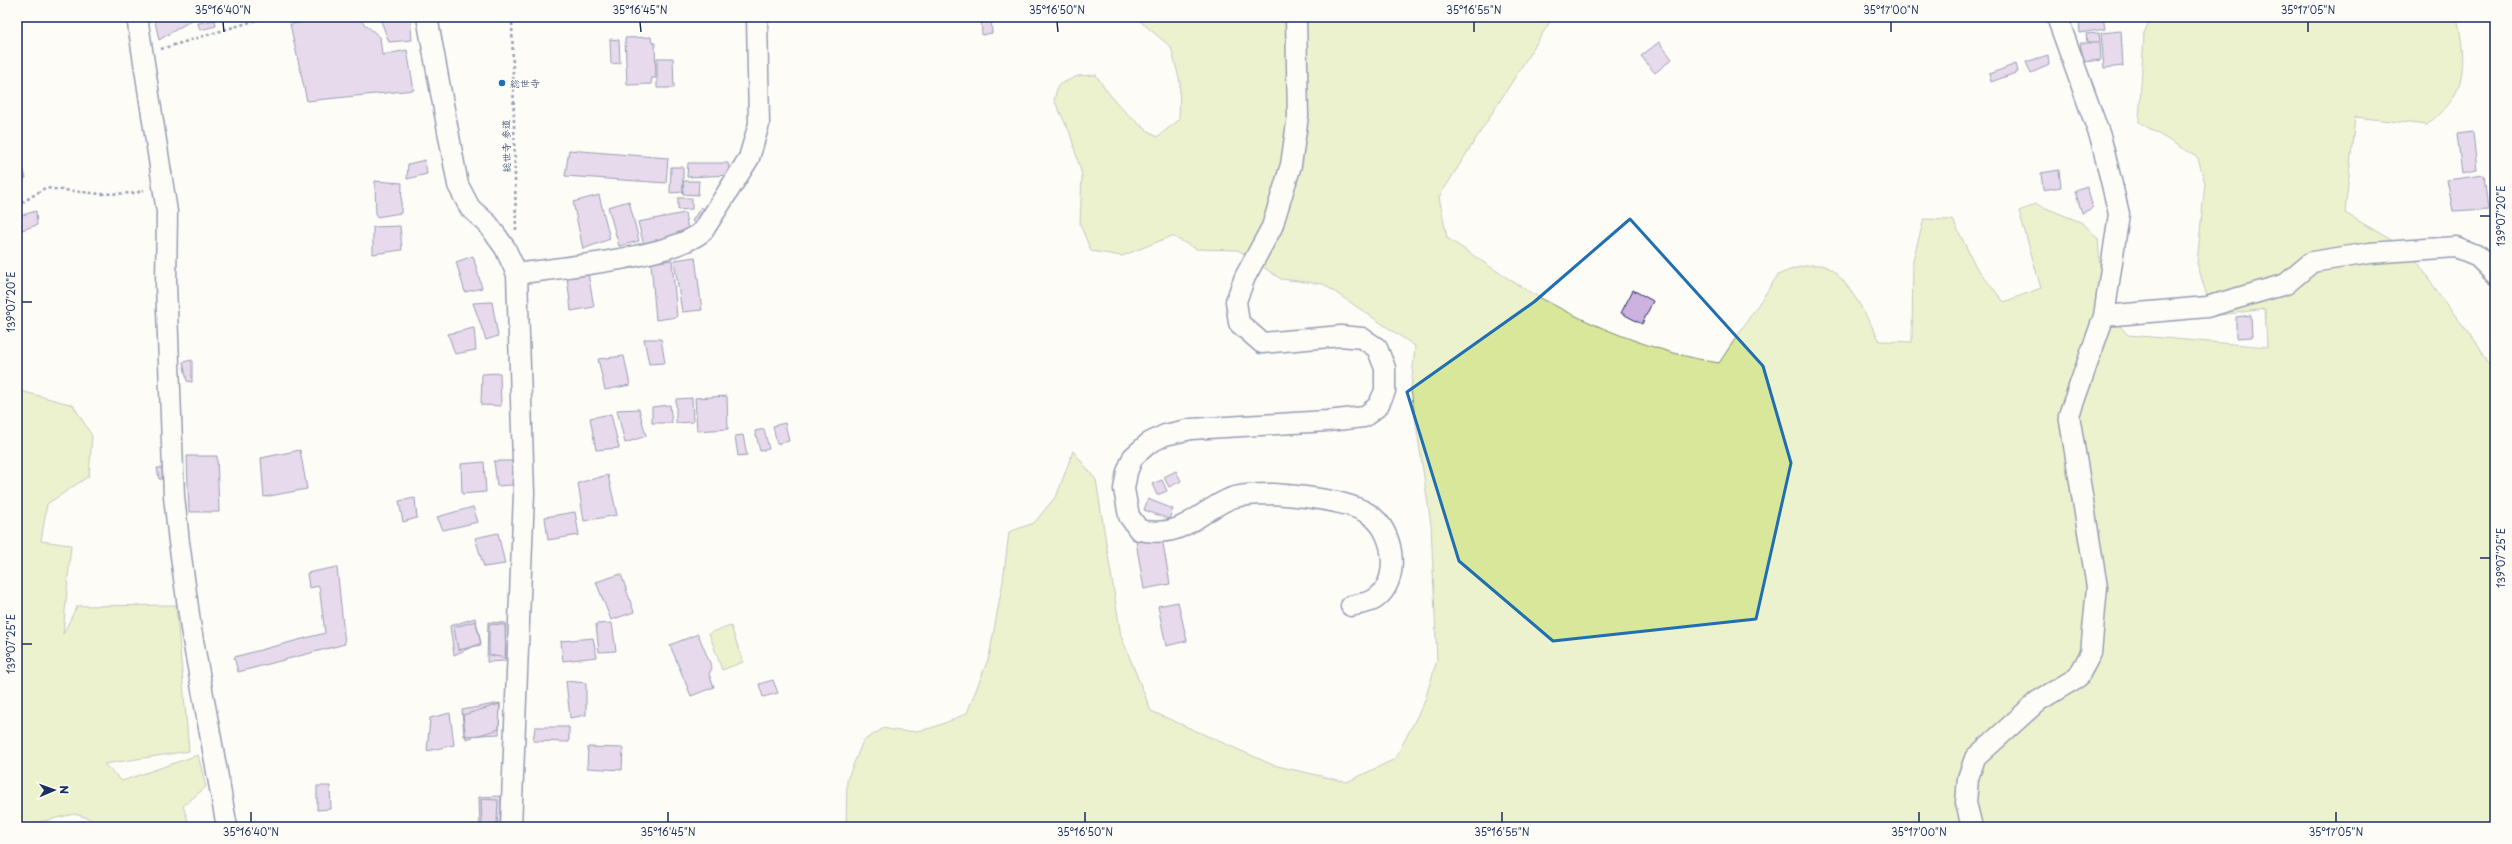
<svg xmlns="http://www.w3.org/2000/svg" width="2512" height="844" viewBox="0 0 2512 844" font-family="'Playpen Sans','Klee One',sans-serif">
	<rect width="100%" height="100%" fill="#fdfcf7"/>
	<filter id="ink" filterUnits="userSpaceOnUse"><feTurbulence type="fractalNoise" baseFrequency=".025" numOctaves="2"/><feDisplacementMap in="SourceGraphic" scale="8" xChannelSelector="R" yChannelSelector="G"/><feConvolveMatrix kernelMatrix="1 2 1 2 8 2 1 2 1" color-interpolation-filters="sRGB"/></filter>
	<g filter="url(#ink)">
		<!-- green -->
		<path fill="#d8e79a" stroke="#7a8b7c" d="M 1135,17 L 1553,17 L 1439,197 L 1447,238 C 1478,258 1508,280 1539,297 C 1593,327 1658,353 1719,363 L 1778,275 C 1791,269 1806,264 1820,265 C 1845,269 1868,321 1880,341 L 1912,342 L 1913,260 L 1924,219 L 1953,220 L 1976,267 L 2004,302 L 2041,288 L 2019,211 L 2036,204 L 2083,223 L 2098,239 L 2103,307 L 2128,335 L 2267,347 L 2265,309 L 2213,316 L 2197,263 L 2205,183 L 2198,158 L 2139,122 L 2144,33 L 2151,17 L 2457,17 C 2463,43 2468,78 2451,101 C 2445,110 2435,117 2427,125 L 2355,117 L 2345,213 L 2410,251 L 2443,300 L 2479,346 L 2495,376 L 2495,827 L 846,827 L 847,780 L 863,741 L 884,728 C 917,737 937,727 967,713 L 989,657 L 1003,581 L 1009,532 L 1034,523 L 1057,495 L 1073,451 L 1096,480 L 1121,636 L 1151,711 L 1273,765 L 1347,782 L 1395,759 L 1424,703 L 1437,660 L 1431,524 L 1411,390 L 1415,346 L 1323,284 L 1281,279 L 1238,250 L 1196,249 L 1172,236 L 1122,256 L 1091,251 L 1080,224 L 1082,175 L 1070,133 L 1054,100 L 1058,85 L 1078,76 L 1096,75 C 1113,102 1131,120 1157,137 L 1179,120 L 1180,82 L 1171,47 Z
			M 17,390 L 73,405 L 92,436 L 89,476 L 47,504 L 41,541 L 71,545 L 63,634 L 77,606 L 176,605 L 189,751 L 104,764 L 122,781 L 198,755 L 206,787 L 183,806 L 190,827 L 93,827 L 89,818 L 74,814 L 17,827 Z
			M 731,626 L 743,662 L 722,670 L 709,633 Z"/>
		<!-- building -->
		<path fill="#cdb1df" stroke="#1b2f5e" d="M 154,17 L 197,17 L 159,40 Z
			M 348,17 L 356,17 L 380,37 L 382,55 L 407,50 L 414,90 L 307,101 L 290,24 Z
			M 410,17 L 412,40 L 389,42 L 381,21 Z
			M 981,17 L 991,17 L 992,33 L 982,35 Z
			M 2079,17 L 2103,17 L 2105,29 L 2080,33 Z
			M 215,20 L 216,26 L 200,30 L 198,23 Z
			M 2121,31 L 2123,66 L 2104,68 L 2101,33 Z
			M 2099,33 L 2100,42 L 2087,42 L 2086,34 Z
			M 651,37 L 652,43 L 655,43 L 656,78 L 652,78 L 651,84 L 627,85 L 625,38 Z
			M 610,39 L 619,40 L 620,63 L 611,64 Z
			M 1659,42 L 1672,59 L 1655,73 L 1641,56 Z
			M 2080,43 L 2100,43 L 2101,60 L 2084,62 Z
			M 2048,55 L 2049,65 L 2031,73 L 2026,62 Z
			M 657,58 L 673,58 L 674,88 L 657,88 Z
			M 2016,64 L 2018,72 L 1991,82 L 1989,74 Z
			M 2473,132 L 2477,170 L 2462,173 L 2457,134 Z
			M 569,150 L 668,158 L 666,183 L 565,176 Z
			M 425,160 L 427,174 L 407,179 L 408,164 Z
			M 688,163 L 728,163 L 730,175 L 687,177 Z
			M 22,164 L 26,178 L 17,179 L 17,165 Z
			M 671,167 L 683,167 L 683,192 L 670,193 Z
			M 2059,170 L 2061,187 L 2043,190 L 2041,173 Z
			M 2484,175 L 2488,209 L 2453,211 L 2447,180 Z
			M 375,181 L 402,183 L 401,213 L 376,217 Z
			M 683,181 L 699,181 L 698,195 L 683,194 Z
			M 2087,187 L 2093,208 L 2082,213 L 2075,191 Z
			M 599,195 L 610,239 L 583,249 L 573,202 Z
			M 678,198 L 692,198 L 692,209 L 678,210 Z
			M 629,201 L 639,241 L 619,246 L 608,207 Z
			M 701,207 L 709,212 L 701,227 L 692,221 Z
			M 36,211 L 37,225 L 22,230 L 19,216 Z
			M 685,213 L 689,235 L 644,246 L 638,222 Z
			M 400,226 L 402,250 L 373,254 L 373,227 Z
			M 473,256 L 482,288 L 465,292 L 456,262 Z
			M 695,257 L 702,310 L 682,312 L 674,260 Z
			M 672,260 L 677,317 L 656,320 L 651,263 Z
			M 588,273 L 594,307 L 571,311 L 567,277 Z
			M 1633,290 L 1653,301 L 1642,324 L 1621,313 Z
			M 492,302 L 498,336 L 486,340 L 473,303 Z
			M 2251,315 L 2252,337 L 2236,338 L 2236,317 Z
			M 474,328 L 476,350 L 455,354 L 448,334 Z
			M 644,339 L 661,339 L 665,363 L 649,364 Z
			M 624,356 L 630,385 L 605,390 L 598,359 Z
			M 192,360 L 192,382 L 187,381 L 183,362 Z
			M 500,373 L 501,406 L 481,405 L 482,374 Z
			M 727,396 L 728,429 L 697,431 L 695,398 Z
			M 692,398 L 693,422 L 676,423 L 676,399 Z
			M 670,405 L 672,423 L 652,423 L 652,407 Z
			M 639,409 L 646,436 L 625,443 L 617,410 Z
			M 611,414 L 619,448 L 596,450 L 590,418 Z
			M 785,423 L 789,441 L 777,444 L 773,426 Z
			M 764,429 L 769,449 L 760,451 L 755,431 Z
			M 743,435 L 747,455 L 738,456 L 735,436 Z
			M 300,450 L 307,489 L 264,497 L 261,458 Z
			M 187,456 L 217,456 L 219,512 L 189,512 Z
			M 494,461 L 513,461 L 512,485 L 497,486 Z
			M 484,462 L 486,492 L 462,494 L 461,464 Z
			M 157,468 L 175,468 L 175,479 L 159,479 Z
			M 1176,471 L 1181,481 L 1169,487 L 1164,477 Z
			M 608,475 L 617,515 L 584,521 L 578,483 Z
			M 1162,480 L 1167,491 L 1157,495 L 1152,484 Z
			M 415,498 L 417,518 L 403,522 L 399,501 Z
			M 1148,499 L 1173,509 L 1169,519 L 1144,510 Z
			M 473,507 L 478,522 L 443,530 L 437,517 Z
			M 575,512 L 579,535 L 548,540 L 545,517 Z
			M 498,533 L 505,564 L 484,567 L 475,538 Z
			M 1162,538 L 1170,584 L 1144,589 L 1136,542 Z
			M 337,567 L 345,644 L 238,672 L 234,657 L 325,633 L 319,586 L 309,588 L 307,573 Z
			M 621,574 L 634,612 L 611,620 L 596,582 Z
			M 1178,602 L 1187,641 L 1166,646 L 1158,606 Z
			M 475,618 L 481,643 L 454,655 L 450,626 Z
			M 476,621 L 481,645 L 458,650 L 454,627 Z
			M 488,622 L 506,623 L 505,661 L 487,662 Z
			M 612,623 L 616,651 L 599,652 L 596,624 Z
			M 489,624 L 505,625 L 506,658 L 489,655 Z
			M 698,634 L 712,668 L 709,674 L 714,687 L 691,696 L 670,645 Z
			M 593,638 L 597,657 L 563,661 L 561,641 Z
			M 773,680 L 778,693 L 763,697 L 759,684 Z
			M 566,681 L 586,683 L 586,715 L 570,718 Z
			M 500,703 L 499,734 L 464,736 L 462,710 Z
			M 500,704 L 499,729 L 466,739 L 463,715 Z
			M 450,713 L 454,745 L 427,751 L 430,718 Z
			M 535,727 L 569,727 L 569,742 L 533,741 Z
			M 588,747 L 623,748 L 622,770 L 587,768 Z
			M 317,786 L 330,786 L 331,809 L 317,810 Z
			M 501,796 L 502,827 L 480,827 L 479,797 Z
			M 481,799 L 498,800 L 497,825 L 482,827 Z
			M 256,821 L 257,827 L 241,827 L 241,823 Z"/>
		<g fill="none" stroke-linecap="round" stroke-linejoin="round">
			<!-- minor casing -->
			<g stroke="#1b2f5e" stroke-width="23">
				<path id="minor" d="M 137,17 L 167,212 L 166,284 L 174,496 L 179,542 L 191,629 L 227,827
					M 427,17 L 458,185 L 470,208 L 488,224 L 505,248 L 517,274 L 524,493 L 511,827
					M 1296,17 L 1298,116 L 1291,165 L 1272,227 L 1245,277 L 1236,301 L 1239,323 L 1262,343 L 1341,336 L 1362,338 L 1377,348 L 1385,368 L 1385,391 L 1378,406 L 1364,417 L 1327,421 L 1191,429 L 1165,435 L 1149,443 L 1133,457 L 1127,472 L 1124,489 L 1129,516 L 1139,530 C 1183,538 1192,517 1227,500 C 1238,494 1260,494 1272,494 C 1299,496 1355,500 1374,518 C 1395,536 1400,582 1375,599 C 1369,603 1358,604 1351,606
					M 517,274 C 561,267 672,258 703,231 L 749,158 L 759,124 L 757,17
					M 2104,316 L 2207,307 L 2286,284 L 2312,262 L 2370,253 L 2456,247 L 2476,255 L 2495,274
					M 1972,827 L 1966,803 L 1968,778 L 1975,758 L 2038,701 L 2078,677 L 2091,653 L 2097,587 L 2069,415 L 2104,316 L 2119,214 L 2101,139 L 2057,17"/>
			</g>
			<!-- path -->
			<path stroke="#1b2f5e" stroke-width="2.5" stroke-dasharray="3 3" stroke-linecap="butt" d="M 512,17 L 516,230
				M 161,49 L 257,20 L 274,17
				M 17,206 L 45,188 L 101,194 L 136,193 L 144,190"/>
			<!-- minor -->
			<use href="#minor" stroke="#fdfcf7" stroke-width="20"/>
		</g>
	</g>
	<!-- marked area -->
	<path d="M0 0H2512V844H0ZM 1630,219 L 1763,366 L 1791,463 L 1756,619 L 1553,641 L 1459,561 L 1407,392 L 1534,302 Z" fill="#fdfcf7" fill-opacity=".55" fill-rule="evenodd"/>
	<path fill="none" stroke="#1f6fb2" stroke-width="3" stroke-linejoin="round" d="M 1630,219 L 1763,366 L 1791,463 L 1756,619 L 1553,641 L 1459,561 L 1407,392 L 1534,302 Z"/>
	<!-- ticks -->
	<path fill="none" stroke="#1b2f5e" stroke-width="1.5" d="M 223,22 L 224,32M 640,22 L 641,32M 1057,22 L 1058,32M 1474,22 L 1474,32M 1891,22 L 1891,32M 2308,22 L 2308,32M 2480,216 L 2490,216M 22,302 L 32,302M 2480,558 L 2490,558M 22,644 L 32,644M 251,812 L 251,822M 668,812 L 668,822M 1085,812 L 1085,822M 1502,812 L 1502,822M 1919,812 L 1919,822M 2336,812 L 2336,822"/>
	<!-- markers -->
	<circle fill="#1f6fb2" stroke="#fdfcf7" stroke-width="1.5" cx="502" cy="83" r="4"/>
	<g text-anchor="middle" stroke-width="3" stroke-linejoin="round" paint-order="stroke">
		<!-- poi labels -->
		<g font-size="10" fill="#1b2f5e" stroke="#fdfcf7" text-anchor="start">
			<text x="510" y="87">総世寺</text>
		</g>
		<!-- street labels -->
		<g font-size="10" fill="#1b2f5e" stroke="#fdfcf7">
			<text transform="translate(506 146) rotate(-91)" y="4">総世寺 参道</text>
		</g>
	</g>
	<!-- margin -->
	<rect width="2512" height="844" fill="none" stroke="#fdfcf7" stroke-width="44"/>
	<!-- north arrow -->
	<g transform="translate(54 790) rotate(88)" stroke="#fdfcf7" stroke-width="3" paint-order="stroke">
	<path d="M0-3L7 15L0 10L-7 15Z" fill="#1b2f5e"/>
	<text y="-6" font-size="11" font-weight="bold" text-anchor="middle" fill="#1b2f5e">N</text>
	</g>
	<rect x="22" y="22" width="2468" height="800" fill="none" stroke="#1b2f5e" stroke-width="1.5"/>
	<g font-size="10" text-anchor="middle" fill="#1b2f5e">
		<text x="223" y="14">35°16'40"N</text>
		<text x="640" y="14">35°16'45"N</text>
		<text x="1057" y="14">35°16'50"N</text>
		<text x="1474" y="14">35°16'55"N</text>
		<text x="1891" y="14">35°17'00"N</text>
		<text x="2308" y="14">35°17'05"N</text>
		<text transform="translate(2501 216) rotate(-90)" y="4">139°07'20"E</text>
		<text transform="translate(11 302) rotate(-90)" y="4">139°07'20"E</text>
		<text transform="translate(2501 558) rotate(-90)" y="4">139°07'25"E</text>
		<text transform="translate(11 644) rotate(-90)" y="4">139°07'25"E</text>
		<text x="251" y="836">35°16'40"N</text>
		<text x="668" y="836">35°16'45"N</text>
		<text x="1085" y="836">35°16'50"N</text>
		<text x="1502" y="836">35°16'55"N</text>
		<text x="1919" y="836">35°17'00"N</text>
		<text x="2336" y="836">35°17'05"N</text>
	</g>
</svg>
